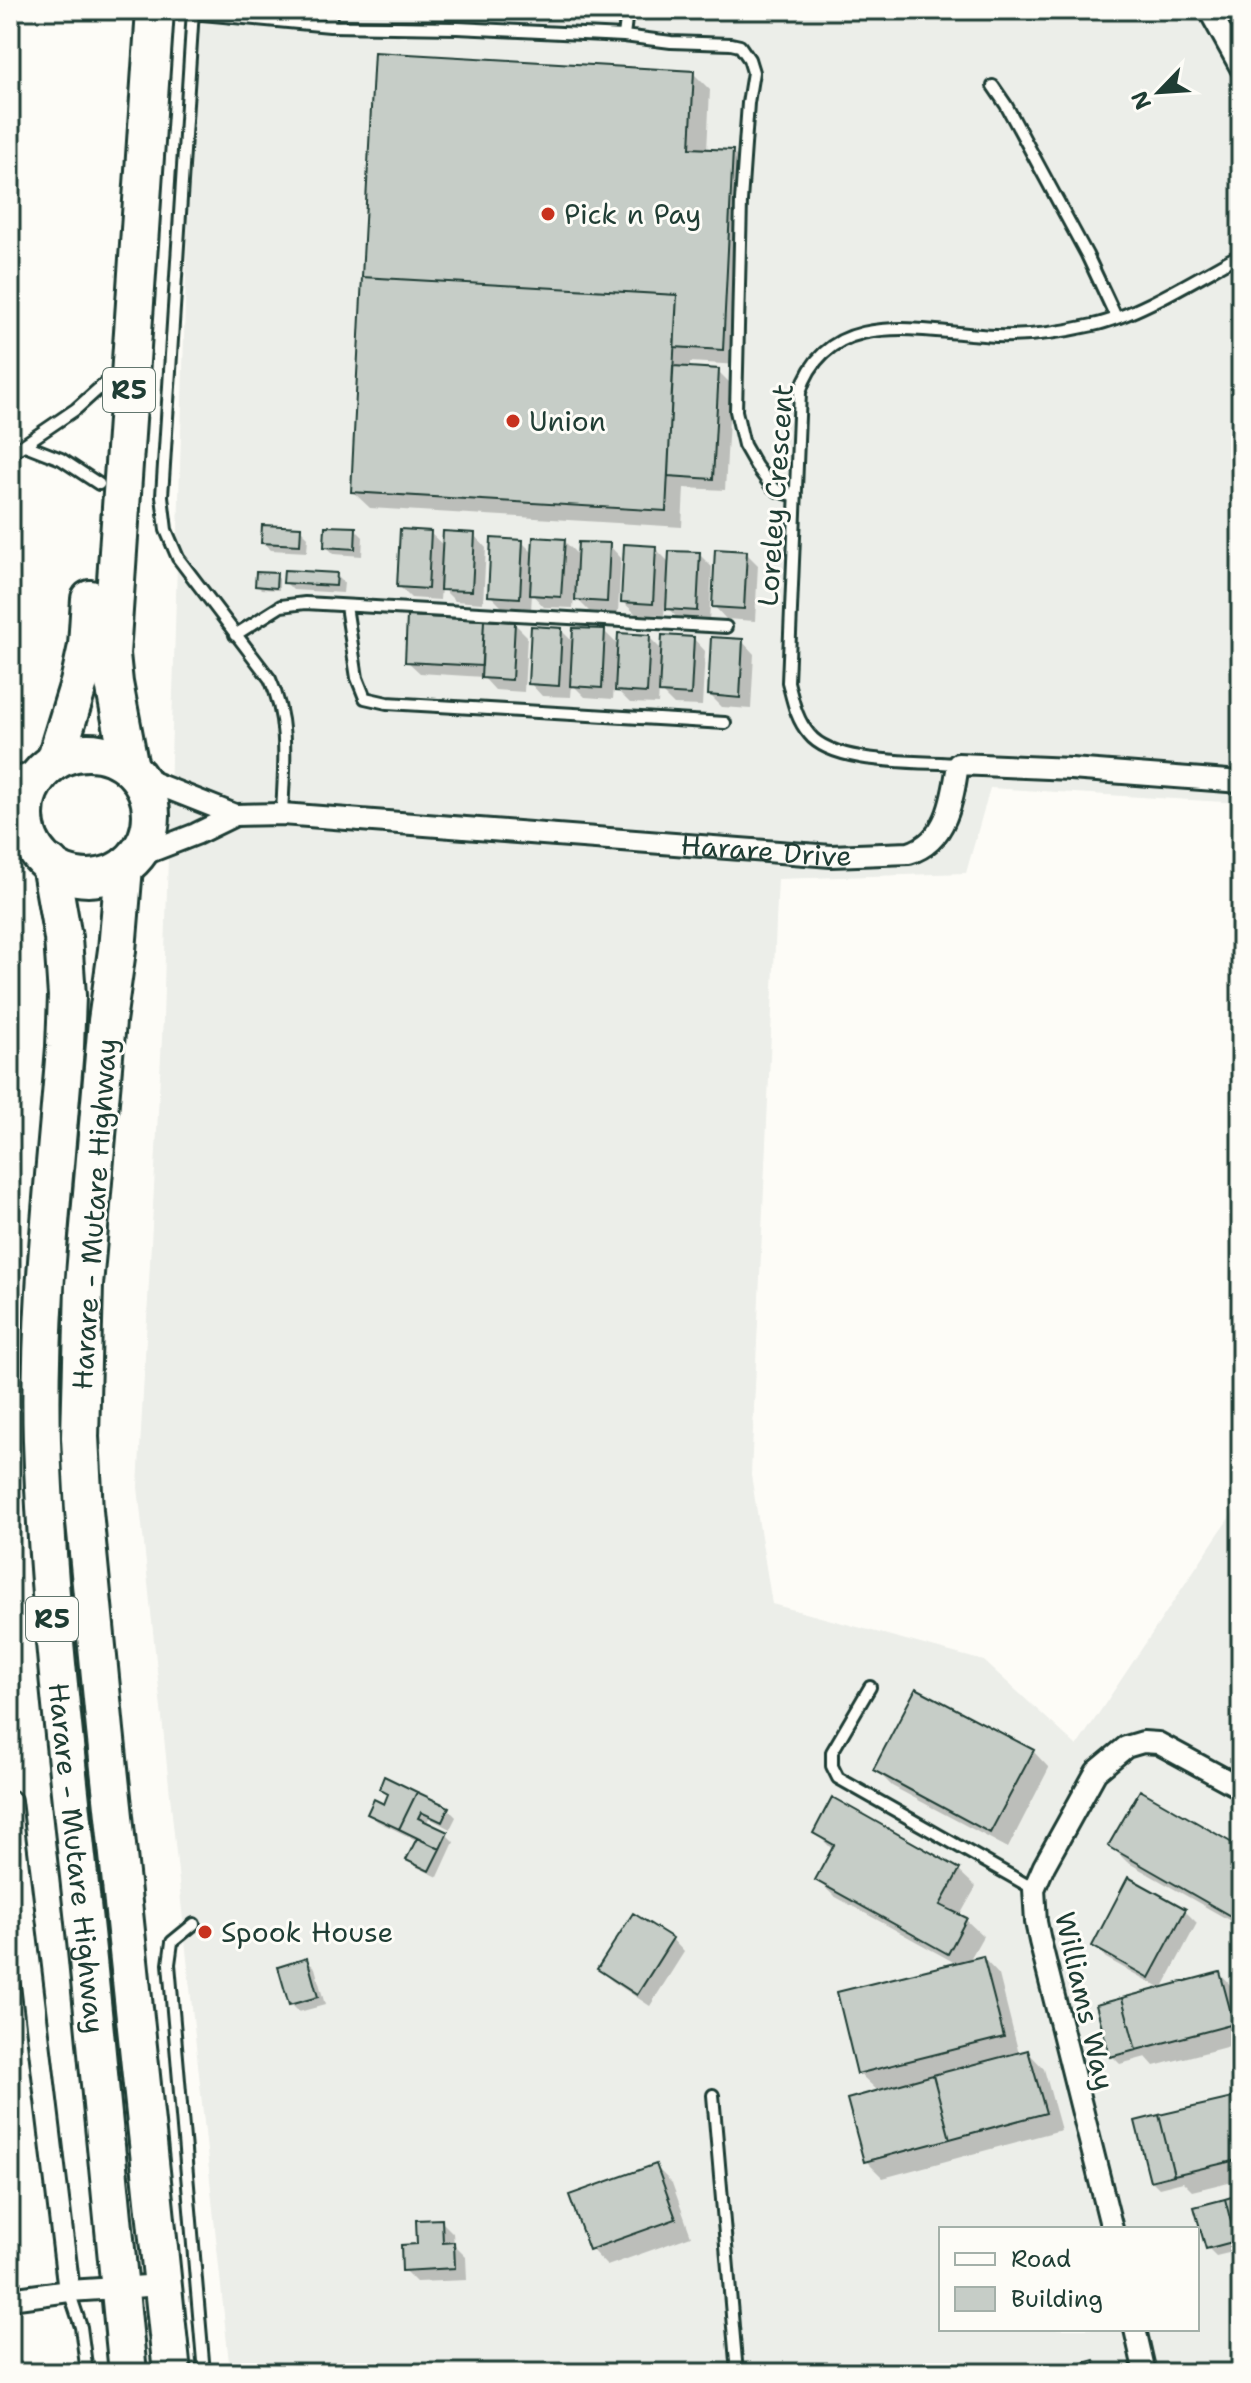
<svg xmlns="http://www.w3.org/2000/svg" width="1251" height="2383" viewBox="0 0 1251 2383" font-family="'Shantell Sans',sans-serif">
	<rect width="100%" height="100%" fill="#fdfcf7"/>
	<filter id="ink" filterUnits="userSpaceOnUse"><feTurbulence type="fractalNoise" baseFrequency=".0125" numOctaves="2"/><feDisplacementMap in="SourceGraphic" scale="16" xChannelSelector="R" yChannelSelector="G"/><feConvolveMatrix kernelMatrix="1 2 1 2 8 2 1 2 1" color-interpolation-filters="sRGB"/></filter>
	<g filter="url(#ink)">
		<!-- built -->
		<path fill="#eceee9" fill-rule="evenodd" d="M 194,10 L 1241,10 L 1241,803 L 990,788 L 966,873 L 778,879 L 751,1475 L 772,1604 L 984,1661 L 1077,1746 L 1241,1500 L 1241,2373 L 230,2373 L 138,1487 L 163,1019 ZM 941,2229 L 1197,2229 L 1197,2329 L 941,2329 Z"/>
		<!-- shadow -->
		<path fill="#0003" d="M 693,73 L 710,90 L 707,151 L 732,152 L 749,169 L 739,365 L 690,362 L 690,369 L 718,371 L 731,384 L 725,490 L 684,488 L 682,527 L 370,508 L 353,492 Z
			M 300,529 L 308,537 L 307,552 L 271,550 L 263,542 Z
			M 355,529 L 363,537 L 362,556 L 334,554 L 326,546 Z
			M 430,533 L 445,547 L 474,535 L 486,548 L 483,603 L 455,601 L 441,587 L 440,600 L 411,598 L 399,586 Z
			M 564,541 L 579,556 L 609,545 L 621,558 L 618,613 L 589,611 L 574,596 L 573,608 L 544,607 L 532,594 L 531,610 L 503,608 L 490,595 L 522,542 L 534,554 Z
			M 655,548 L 670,563 L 699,554 L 712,567 L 709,622 L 680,621 L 665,605 L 664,615 L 636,614 L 623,602 Z
			M 746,553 L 758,565 L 755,621 L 726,619 L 714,606 Z
			M 276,575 L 279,579 L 279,590 L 261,589 L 257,585 Z
			M 336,575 L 344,583 L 343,593 L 293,590 L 285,582 Z
			M 515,624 L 527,636 L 524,692 L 495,690 L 483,677 L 420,673 L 407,661 Z
			M 561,630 L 574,643 L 604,631 L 620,647 L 649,637 L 663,651 L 693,638 L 705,651 L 702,706 L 674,705 L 659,690 L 658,704 L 630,703 L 614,687 L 613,699 L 585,697 L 572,684 L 571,697 L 542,696 L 530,683 Z
			M 742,641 L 754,654 L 751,709 L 722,707 L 710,695 Z
			M 1033,1751 L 1049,1768 L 1008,1848 L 892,1786 L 876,1770 Z
			M 381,1789 L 448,1809 L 456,1817 L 450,1829 L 429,1818 L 426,1824 L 446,1834 L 454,1842 L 438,1877 L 417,1867 L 409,1859 L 418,1841 L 377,1821 L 369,1813 L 385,1807 L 389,1797 Z
			M 815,1832 L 959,1871 L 976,1887 L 959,1917 L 966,1920 L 983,1936 L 969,1961 L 983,1958 L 999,1975 L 1019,2054 L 1028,2052 L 1044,2069 L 1061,2130 L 883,2178 L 866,2161 L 879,2092 L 859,2073 L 957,1964 L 834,1896 L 817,1880 L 833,1850 Z
			M 1111,1846 L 1241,1850 L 1241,1927 L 1127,1862 Z
			M 1185,1911 L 1197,1923 L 1162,1989 L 1106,1958 L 1094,1946 Z
			M 672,1939 L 684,1952 L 650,2006 L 612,1981 L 600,1969 Z
			M 307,1961 L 315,1968 L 325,2005 L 299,2012 L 291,2004 Z
			M 1220,1974 L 1236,1991 L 1241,2009 L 1241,2043 L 1154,2066 L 1146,2057 L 1120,2064 L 1112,2056 Z
			M 1241,2098 L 1241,2179 L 1192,2191 L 1183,2182 L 1159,2188 L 1151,2180 Z
			M 656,2167 L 672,2183 L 691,2236 L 607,2266 L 591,2249 Z
			M 1241,2197 L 1241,2250 L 1216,2256 L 1208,2248 Z
			M 441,2221 L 453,2233 L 454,2245 L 466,2257 L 467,2280 L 416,2282 L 404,2270 L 419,2246 Z"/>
		<!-- building -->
		<path fill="#c6cdc7" stroke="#1f3d34" stroke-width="2" d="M 374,52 L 694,71 L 690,148 L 733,150 L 723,350 L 674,347 L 677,295 L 362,277 Z
			M 362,277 L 677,295 L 666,511 L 351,492 Z
			M 673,366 L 719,369 L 713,479 L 668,476 Z
			M 262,525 L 301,527 L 300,545 L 261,543 Z
			M 325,526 L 356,527 L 355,549 L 324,547 Z
			M 400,529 L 431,531 L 428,589 L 397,587 Z
			M 443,531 L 475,533 L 472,591 L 440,590 Z
			M 533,537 L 565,539 L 561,597 L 530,595 Z
			M 491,538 L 523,540 L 520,598 L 488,596 Z
			M 578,542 L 610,543 L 607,602 L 575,600 Z
			M 624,544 L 656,546 L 653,604 L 621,602 Z
			M 715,549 L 747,551 L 744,609 L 712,607 Z
			M 669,551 L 700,552 L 697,611 L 666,609 Z
			M 284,570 L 337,573 L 336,586 L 283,583 Z
			M 256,572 L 277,573 L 276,588 L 255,586 Z
			M 407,616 L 484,620 L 482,666 L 405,662 Z
			M 484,620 L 515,622 L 512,680 L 481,678 Z
			M 531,626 L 562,628 L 559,686 L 528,684 Z
			M 573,628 L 605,629 L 602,688 L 570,686 Z
			M 618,633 L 650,635 L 647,693 L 615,691 Z
			M 662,635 L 694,637 L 691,695 L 659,693 Z
			M 711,637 L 743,639 L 740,698 L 708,695 Z
			M 916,1688 L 1034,1750 L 990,1833 L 873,1770 Z
			M 384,1776 L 417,1792 L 399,1829 L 367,1814 L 374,1799 L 384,1804 L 388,1794 L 379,1789 Z
			M 1140,1790 L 1241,1848 L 1241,1922 L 1108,1846 Z
			M 417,1792 L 449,1807 L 442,1822 L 421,1812 L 418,1818 L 448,1832 L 440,1849 L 399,1829 Z
			M 832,1797 L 960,1869 L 940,1905 L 967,1918 L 948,1954 L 815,1880 L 834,1845 L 813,1833 Z
			M 417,1838 L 440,1849 L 429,1871 L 406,1860 Z
			M 1128,1877 L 1186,1909 L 1149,1978 L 1092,1946 Z
			M 633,1913 L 673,1938 L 637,1995 L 597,1969 Z
			M 983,1956 L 1004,2037 L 857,2074 L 837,1992 Z
			M 307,1958 L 318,1997 L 289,2005 L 278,1967 Z
			M 1220,1972 L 1234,2024 L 1136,2050 L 1122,1998 Z
			M 1122,1998 L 1136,2050 L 1110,2057 L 1096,2005 Z
			M 1028,2050 L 1046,2113 L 950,2139 L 933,2075 Z
			M 933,2075 L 950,2139 L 864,2162 L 847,2099 Z
			M 1241,2096 L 1241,2159 L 1174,2175 L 1159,2115 Z
			M 1159,2115 L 1174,2175 L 1150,2181 L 1135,2121 Z
			M 656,2164 L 676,2219 L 589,2250 L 569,2195 Z
			M 1241,2194 L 1241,2240 L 1236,2241 L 1225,2199 Z
			M 1225,2199 L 1236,2241 L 1206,2249 L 1194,2207 Z
			M 442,2219 L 443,2243 L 454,2242 L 455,2268 L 402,2271 L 401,2245 L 417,2244 L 416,2220 Z
			M 1094,2360 L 1098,2373 L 1049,2373 Z"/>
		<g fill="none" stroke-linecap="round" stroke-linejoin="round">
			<!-- lane casing -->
			<g stroke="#1f3d34" stroke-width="16">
				<path id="lane" d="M 193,10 L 162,496 L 166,530 L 178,558 L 270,679 C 290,722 284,767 282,814
					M 192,13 L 330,26 L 457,28 L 624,36 L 671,42 L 731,44 L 740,46 L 749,59 L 753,72 L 748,103 L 741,201 L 736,411 L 744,445 L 756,466 L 771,486 L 778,491 L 796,496
					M 330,26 L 331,10
					M 624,36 L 627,10
					M 993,86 L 1006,105 L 1087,255 L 1116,317
					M 25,445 L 61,459 L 99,484
					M 10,454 L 76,409 L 105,383
					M 346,606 L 357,678 L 365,698 L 387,703 L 725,723
					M 235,635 L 281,606 L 305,603 L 726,627
					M 958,764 C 919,761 833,765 809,734 C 796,719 793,701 788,682 L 800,392 C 828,304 927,333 996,336 C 1028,337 1062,332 1093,325 C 1139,315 1198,277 1241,254
					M 870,1687 L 832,1752 L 832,1766 L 838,1778 L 1034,1889
					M 194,1924 L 172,1942 L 169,1964 L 204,2373
					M 713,2095 L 737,2373
					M 69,2291 L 81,2327 L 87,2373"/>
			</g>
			<!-- street casing -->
			<g stroke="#1f3d34" stroke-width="26">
				<g id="street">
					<path d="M 1209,10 L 1241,68"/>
					<path id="s1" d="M 139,777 L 235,815 L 282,814 L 831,856 L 909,853 C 947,842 953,798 958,764 L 1071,769 L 1241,782"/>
					<path d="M 134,858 L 196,834 L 235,815"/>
					<path d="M 10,1801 L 69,2291"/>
					<path d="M 1112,2229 L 1040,1941 L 1036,1922 L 1034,1889 L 1044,1866 L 1096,1772 L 1126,1747 L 1143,1742 L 1158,1743 L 1241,1788"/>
					<path d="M 10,2299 L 69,2291 L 163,2285"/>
					<path d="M 1135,2329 L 1145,2373"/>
				</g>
			</g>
			<!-- primary casing -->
			<g stroke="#1f3d34" stroke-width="38">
				<path id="primary" d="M 10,788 L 38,777
					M 10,837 L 31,844"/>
			</g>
			<!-- highway casing -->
			<g stroke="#1f3d34" stroke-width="42">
				<g id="highway">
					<circle cx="88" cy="815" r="63"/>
					<path d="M 55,761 L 79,683 L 87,646 L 90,599"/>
					<path d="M 130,768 L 114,683 L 111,654 L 155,10"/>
					<path id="s2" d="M 50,864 L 63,938 L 67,996 L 65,1047 C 55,1178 38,1310 42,1441 C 48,1615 70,1787 88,1960 C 102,2098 114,2236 128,2373"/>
					<path d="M 124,867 L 117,950 L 107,1021 L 84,1285 L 80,1437 L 84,1511 L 105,1730 L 172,2373"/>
				</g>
			</g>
			<!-- lane -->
			<use href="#lane" stroke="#fdfcf7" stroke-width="10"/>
			<!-- street -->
			<use href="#street" stroke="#fdfcf7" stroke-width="20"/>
			<!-- primary -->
			<use href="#primary" stroke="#fdfcf7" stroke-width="32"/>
			<!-- highway -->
			<use href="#highway" stroke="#fdfcf7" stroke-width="36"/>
		</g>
	</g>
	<!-- markers -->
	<g fill="#c8321e" stroke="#fdfcf7" stroke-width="3">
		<circle cx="548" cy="214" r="8"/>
		<circle cx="513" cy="421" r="8"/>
		<circle cx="205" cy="1932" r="8"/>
	</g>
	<g text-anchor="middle" stroke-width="6" stroke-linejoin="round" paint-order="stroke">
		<!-- shield labels -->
		<g fill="#fdfcf7" stroke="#62766e" stroke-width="2">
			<rect x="103" y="368" width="52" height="44" rx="6"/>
			<rect x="26" y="1597" width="52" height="44" rx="6"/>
		</g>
		<g font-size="26" font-weight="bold" fill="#1f3d34">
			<text x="129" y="399">R5</text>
			<text x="52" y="1628">R5</text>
		</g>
		<!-- poi labels -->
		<g font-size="28" fill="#1f3d34" stroke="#fdfcf7" text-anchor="start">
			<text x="564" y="224">Pick n Pay</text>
			<text x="529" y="431">Union</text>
			<text x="221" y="1942">Spook House</text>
		</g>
		<!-- street labels -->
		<g font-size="28" fill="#1f3d34" stroke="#fdfcf7">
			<text transform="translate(775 495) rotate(-86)" y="10">Loreley Crescent</text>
			<text dy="10" stroke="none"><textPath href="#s1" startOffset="636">Harare Drive</textPath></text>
			<text transform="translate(94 1214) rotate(-86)" y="10">Harare - Mutare Highway</text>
			<text dy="10" stroke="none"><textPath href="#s2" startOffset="998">Harare - Mutare Highway</textPath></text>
			<text transform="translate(1085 2001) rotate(77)" y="10">Williams Way</text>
		</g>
	</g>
	<!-- margin -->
	<rect width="1251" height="2383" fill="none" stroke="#fdfcf7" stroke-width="40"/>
	<rect x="20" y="20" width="1211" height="2343" fill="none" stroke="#1f3d34" stroke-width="3" filter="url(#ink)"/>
	<!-- legend -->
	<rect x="939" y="2227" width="260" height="104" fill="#fdfcf7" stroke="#a4b0a9" stroke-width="2"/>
	<rect x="955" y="2253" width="40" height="12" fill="#fdfcf7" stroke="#a4b0a9" stroke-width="2"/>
	<text x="1011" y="2267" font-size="24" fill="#1f3d34">Road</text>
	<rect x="955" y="2287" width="40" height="24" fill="#c6cdc7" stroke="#a4b0a9" stroke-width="2"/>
	<text x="1011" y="2307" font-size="24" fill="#1f3d34">Building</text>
	<!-- north arrow -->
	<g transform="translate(1159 92) rotate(245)" stroke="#fdfcf7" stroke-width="6" paint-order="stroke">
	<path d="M0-6L14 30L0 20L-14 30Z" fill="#1f3d34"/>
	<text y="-12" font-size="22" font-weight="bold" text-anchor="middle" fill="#1f3d34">N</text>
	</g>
</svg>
